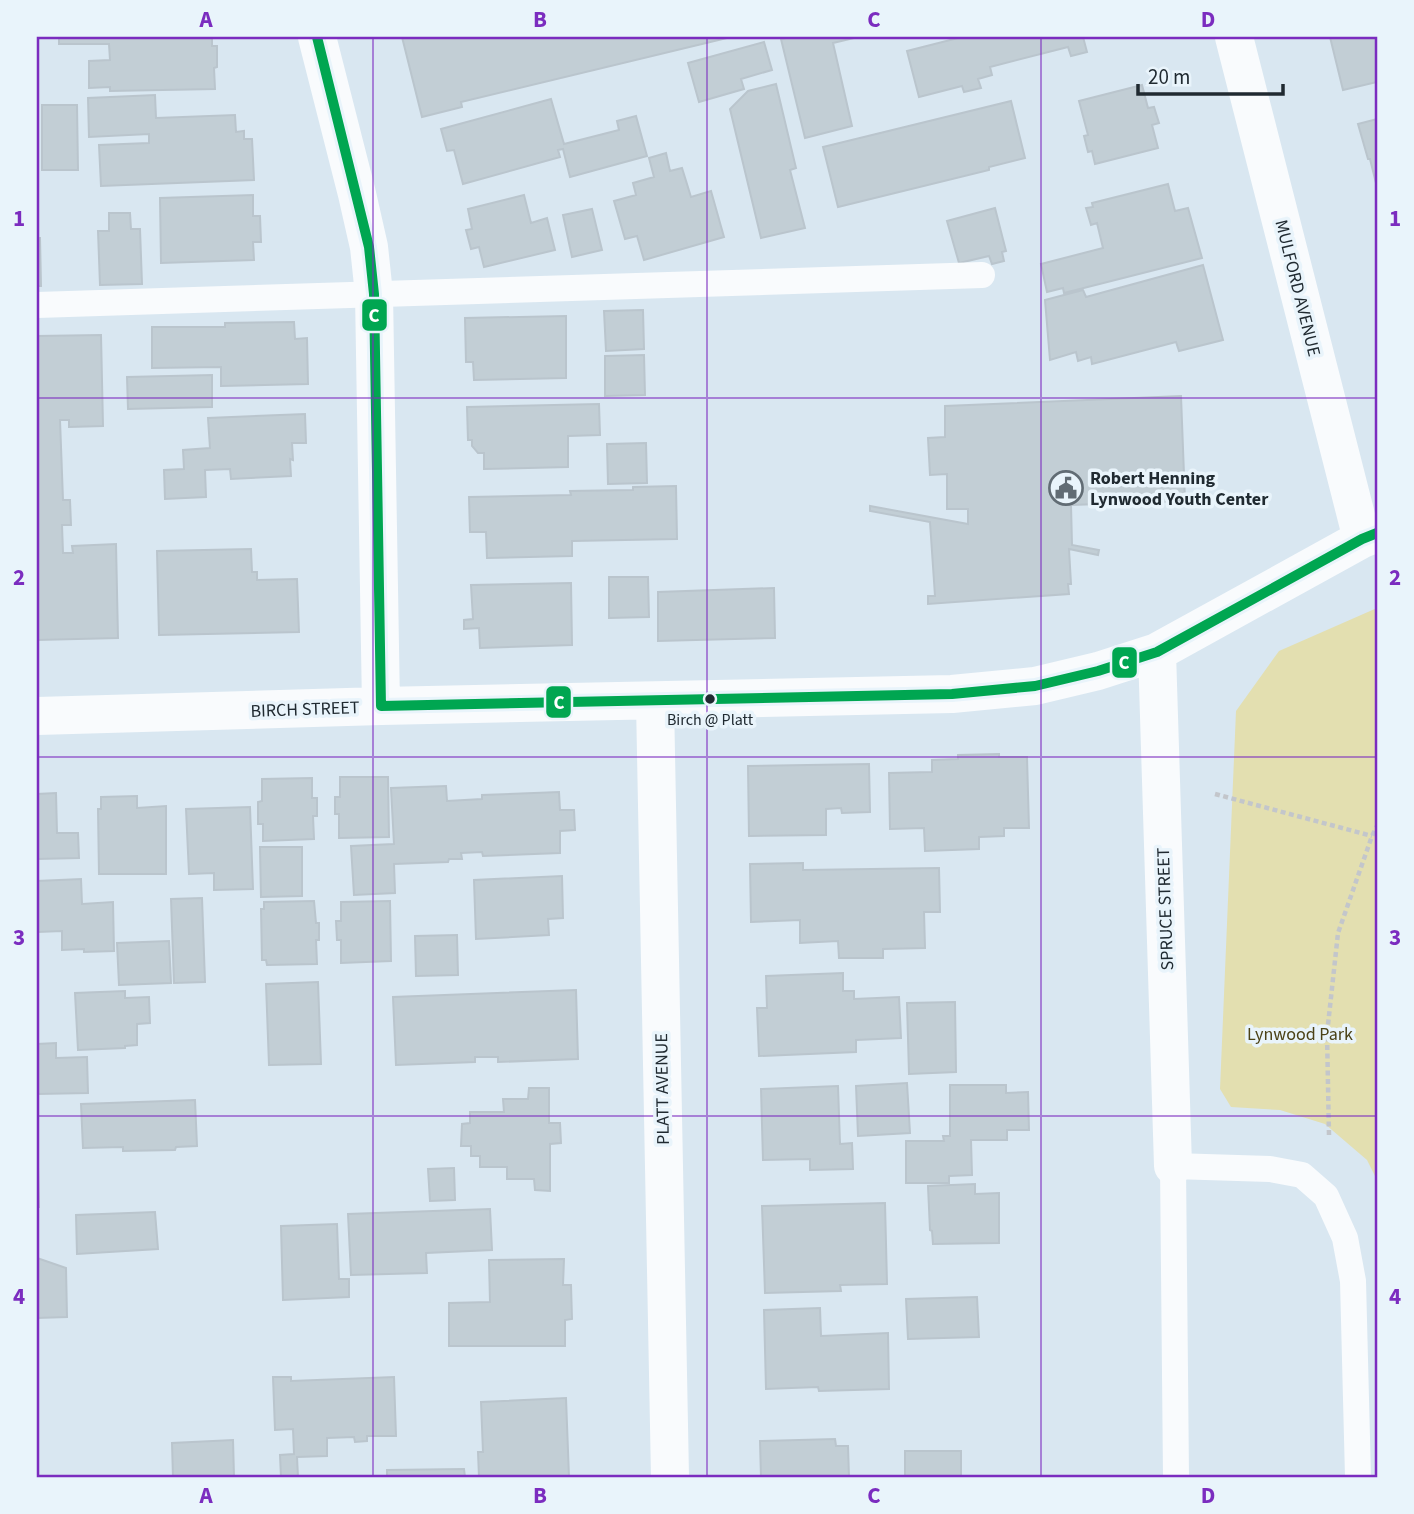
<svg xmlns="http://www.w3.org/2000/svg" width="1414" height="1514" viewBox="0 0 1414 1514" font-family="'Source Sans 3',sans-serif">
	<rect width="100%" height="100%" fill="#d9e7f1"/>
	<!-- green -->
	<path fill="#e3dfb0" d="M 1377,608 L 1377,1180 L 1367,1160 L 1325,1124 L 1280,1110 L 1231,1107 L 1220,1089 L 1236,711 L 1279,651 Z"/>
	<!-- building -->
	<path fill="#c2ced5" stroke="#bac5cd" stroke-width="2" d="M 59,37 L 212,37 L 212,46 L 217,46 L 217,67 L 214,68 L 215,89 L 110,91 L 110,87 L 89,88 L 89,61 L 110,60 L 109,44 L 59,44 Z
		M 402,37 L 731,37 L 461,102 L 462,107 L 422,117 Z
		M 791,37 L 858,37 L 833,43 L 852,126 L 805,138 L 781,39 Z
		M 962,37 L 1083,37 L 1087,52 L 1071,56 L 1068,47 L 990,67 L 992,75 L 978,79 L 981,88 L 964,92 L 962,86 L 919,97 L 907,51 Z
		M 1330,37 L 1377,37 L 1377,82 L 1343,90 Z
		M 764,42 L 772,70 L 741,79 L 744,89 L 699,102 L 688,63 Z
		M 776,84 L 796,168 L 790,170 L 805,228 L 761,238 L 730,109 L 748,91 Z
		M 1142,85 L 1148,108 L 1154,107 L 1159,123 L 1152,125 L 1158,148 L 1095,164 L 1092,151 L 1088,152 L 1084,136 L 1088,135 L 1079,101 Z
		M 155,95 L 156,118 L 235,115 L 236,132 L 244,131 L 244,139 L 252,139 L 254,180 L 101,186 L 99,145 L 149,143 L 149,134 L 89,137 L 88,98 Z
		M 551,99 L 564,144 L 619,130 L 617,121 L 636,116 L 647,156 L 570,177 L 563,149 L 558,150 L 560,157 L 463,184 L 454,150 L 447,151 L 441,129 Z
		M 1011,101 L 1025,158 L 989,167 L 989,170 L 838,207 L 823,147 Z
		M 42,105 L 77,105 L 78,170 L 42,170 Z
		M 1377,119 L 1377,187 L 1370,159 L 1368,159 L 1358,124 Z
		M 666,153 L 670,171 L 682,168 L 691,197 L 711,191 L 724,237 L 644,260 L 637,236 L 625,239 L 614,201 L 636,195 L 633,183 L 654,177 L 649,158 Z
		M 1168,184 L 1175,211 L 1188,208 L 1202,258 L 1064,293 L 1063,288 L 1047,292 L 1041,264 L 1103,248 L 1097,223 L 1091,225 L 1086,208 L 1093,207 L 1092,203 Z
		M 253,195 L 253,216 L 260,216 L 261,242 L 253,242 L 254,260 L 161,263 L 160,198 Z
		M 524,195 L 531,223 L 547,218 L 555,250 L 484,267 L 479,247 L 471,249 L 466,230 L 472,229 L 468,209 Z
		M 995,208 L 1006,251 L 1002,252 L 1004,261 L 992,264 L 989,256 L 959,263 L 947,221 Z
		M 592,209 L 602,250 L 572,257 L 563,215 Z
		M 109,213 L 130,213 L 131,229 L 140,229 L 142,284 L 100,285 L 98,231 L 109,231 Z
		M 37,238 L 40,238 L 41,286 L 37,286 Z
		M 1203,265 L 1223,340 L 1179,351 L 1176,342 L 1092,364 L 1091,357 L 1078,361 L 1076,352 L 1050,360 L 1045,300 L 1083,290 L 1086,297 Z
		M 643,310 L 644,349 L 606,351 L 604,311 Z
		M 566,316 L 566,378 L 474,380 L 473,362 L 466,362 L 465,318 Z
		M 294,322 L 295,339 L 307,338 L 308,384 L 221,386 L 221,367 L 152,368 L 152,327 L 225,327 L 225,323 Z
		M 101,335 L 103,426 L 69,427 L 69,420 L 60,420 L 63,500 L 70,500 L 71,525 L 62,525 L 63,553 L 73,553 L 72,546 L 116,544 L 118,638 L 37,640 L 37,336 Z
		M 644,355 L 645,395 L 605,396 L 605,356 Z
		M 212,375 L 212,407 L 128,409 L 127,377 Z
		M 1181,396 L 1185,501 L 1071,505 L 1072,545 L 1099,550 L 1098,555 L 1069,549 L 1071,584 L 1068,584 L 1069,594 L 928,604 L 928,596 L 935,596 L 930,522 L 870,511 L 870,506 L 968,524 L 968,509 L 947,509 L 947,474 L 930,475 L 928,438 L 945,437 L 945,406 Z
		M 599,404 L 600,435 L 568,436 L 568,467 L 484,469 L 484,453 L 478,453 L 472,446 L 472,440 L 468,440 L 467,407 Z
		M 305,414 L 306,443 L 292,443 L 293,460 L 290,459 L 291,476 L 231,479 L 230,469 L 205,470 L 206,497 L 165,499 L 164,470 L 184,469 L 183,450 L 210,448 L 208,418 Z
		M 646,443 L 647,483 L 608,484 L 607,444 Z
		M 676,486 L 677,539 L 572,541 L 572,556 L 487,558 L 486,532 L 470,532 L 469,497 L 571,495 L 570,491 L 633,490 L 633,487 Z
		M 251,549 L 252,572 L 257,572 L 257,580 L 297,579 L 299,632 L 159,635 L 157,551 Z
		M 609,577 L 648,577 L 649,617 L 609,618 Z
		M 571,583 L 572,645 L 480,648 L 479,628 L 464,629 L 464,620 L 473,619 L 471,585 Z
		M 774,588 L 775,638 L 658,641 L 658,592 Z
		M 999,754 L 999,757 L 1027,757 L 1029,828 L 1004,828 L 1004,836 L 979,837 L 979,849 L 925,851 L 924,828 L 890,829 L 889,773 L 932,772 L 932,760 L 958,759 L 958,755 Z
		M 869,764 L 870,812 L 842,813 L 841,808 L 826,809 L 826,835 L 749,836 L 748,766 Z
		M 340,777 L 388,777 L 389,837 L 339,838 L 339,814 L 335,814 L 335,797 L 340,797 Z
		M 312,778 L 312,798 L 317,798 L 317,816 L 313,816 L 314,839 L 263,841 L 263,824 L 258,824 L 258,802 L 262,801 L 262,779 Z
		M 446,786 L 447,801 L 482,799 L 482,795 L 559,792 L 560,810 L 574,810 L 575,830 L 560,831 L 560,853 L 483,856 L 482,852 L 461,853 L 462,859 L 449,859 L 448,862 L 394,864 L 395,893 L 354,895 L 351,846 L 394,844 L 391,788 Z
		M 56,793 L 57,833 L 78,833 L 79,858 L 37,859 L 37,794 Z
		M 137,796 L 137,808 L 166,806 L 166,874 L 99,874 L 98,809 L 101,809 L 101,797 Z
		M 250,807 L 253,889 L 214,890 L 214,873 L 189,874 L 186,809 Z
		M 260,847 L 302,847 L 302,896 L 261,897 Z
		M 803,863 L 803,870 L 939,868 L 940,912 L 924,912 L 925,948 L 883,949 L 883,958 L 839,958 L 838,941 L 800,943 L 800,920 L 751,922 L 750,864 Z
		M 562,876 L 563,918 L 548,919 L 549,935 L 476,939 L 474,880 Z
		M 81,879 L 82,904 L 113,902 L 114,951 L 84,952 L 84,949 L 62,950 L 62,931 L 38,932 L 37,881 Z
		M 202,898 L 205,982 L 174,983 L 171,899 Z
		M 314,901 L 316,923 L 319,923 L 319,940 L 316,940 L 317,964 L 267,965 L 266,960 L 262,960 L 261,909 L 264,909 L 264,902 Z
		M 390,901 L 391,961 L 341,963 L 341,940 L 337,940 L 336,921 L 341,921 L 341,902 Z
		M 457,935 L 458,975 L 416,976 L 415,936 Z
		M 169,941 L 171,983 L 119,985 L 117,943 Z
		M 843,973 L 843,991 L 854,991 L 854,999 L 899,997 L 901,1038 L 856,1040 L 856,1052 L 759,1056 L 757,1008 L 767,1008 L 766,976 Z
		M 318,982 L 321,1064 L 269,1065 L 266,984 Z
		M 576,990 L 578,1059 L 498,1062 L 498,1057 L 475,1057 L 475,1062 L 396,1065 L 393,997 Z
		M 125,991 L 125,998 L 149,997 L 150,1023 L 137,1024 L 137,1045 L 125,1046 L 125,1048 L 78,1050 L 75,993 Z
		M 955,1002 L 956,1072 L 909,1074 L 907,1003 Z
		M 56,1043 L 56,1058 L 87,1057 L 88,1093 L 37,1094 L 37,1044 Z
		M 907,1083 L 910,1133 L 858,1136 L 856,1086 Z
		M 950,1085 L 1006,1085 L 1006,1093 L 1028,1092 L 1029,1130 L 1007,1130 L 1007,1140 L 971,1140 L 972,1175 L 949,1176 L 949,1183 L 906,1183 L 906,1141 L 944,1141 L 943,1136 L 950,1136 Z
		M 838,1086 L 840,1144 L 852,1143 L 853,1169 L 810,1170 L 810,1159 L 763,1160 L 761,1089 Z
		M 529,1088 L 549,1088 L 549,1123 L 560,1123 L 561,1143 L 550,1144 L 550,1191 L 535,1190 L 534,1179 L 507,1179 L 507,1167 L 480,1167 L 480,1156 L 471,1156 L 471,1146 L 461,1146 L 462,1124 L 470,1123 L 470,1112 L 504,1112 L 503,1099 L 528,1099 Z
		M 195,1100 L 197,1146 L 176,1147 L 175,1150 L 123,1151 L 123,1147 L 83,1148 L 81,1104 Z
		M 37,1126 L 39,1207 L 37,1207 Z
		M 454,1168 L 455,1200 L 430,1201 L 428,1169 Z
		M 975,1184 L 975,1194 L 999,1193 L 999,1243 L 933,1244 L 932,1231 L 930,1230 L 928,1186 Z
		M 885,1203 L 887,1284 L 840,1285 L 841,1291 L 765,1293 L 762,1206 Z
		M 490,1209 L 492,1250 L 426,1253 L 427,1273 L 351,1275 L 348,1214 Z
		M 155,1212 L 158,1249 L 77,1254 L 76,1215 Z
		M 337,1224 L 339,1279 L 349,1279 L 349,1297 L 283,1300 L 281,1226 Z
		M 37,1258 L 66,1268 L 67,1317 L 37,1318 Z
		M 564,1259 L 563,1285 L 571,1285 L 572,1319 L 565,1320 L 565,1346 L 449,1346 L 449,1303 L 490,1302 L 489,1260 Z
		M 977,1297 L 979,1337 L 908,1339 L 906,1299 Z
		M 820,1308 L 821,1336 L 888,1333 L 889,1389 L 819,1391 L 818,1387 L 766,1389 L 764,1310 Z
		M 273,1377 L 291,1377 L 291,1381 L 394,1377 L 396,1436 L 367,1436 L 367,1441 L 355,1442 L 354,1437 L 327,1438 L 327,1456 L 297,1457 L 298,1477 L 281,1477 L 280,1455 L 294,1454 L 293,1429 L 275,1430 Z
		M 566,1398 L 569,1477 L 479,1477 L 478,1452 L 483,1452 L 481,1402 Z
		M 835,1439 L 836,1446 L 848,1446 L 849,1477 L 761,1477 L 760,1441 Z
		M 233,1440 L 234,1477 L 173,1477 L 172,1443 Z
		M 905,1451 L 961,1451 L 961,1477 L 905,1477 Z
		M 464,1469 L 465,1477 L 387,1477 L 387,1470 Z"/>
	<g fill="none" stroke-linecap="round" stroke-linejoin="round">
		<!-- path -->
		<path stroke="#c3c6cb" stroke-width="4.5" stroke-dasharray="5 3.5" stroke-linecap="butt" d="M 1215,794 L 1372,836
			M 1329,1135 L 1327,1034 L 1338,933 L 1372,836 L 1377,826"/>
		<!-- service -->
		<path stroke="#f9fbfd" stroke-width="26" d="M 37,305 L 982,275
			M 1176,1477 L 1173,1166 L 1270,1169 L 1302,1175 L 1326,1196 L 1345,1238 L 1353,1281 L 1358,1477"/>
		<!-- minor -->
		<path stroke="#f9fbfd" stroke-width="38" d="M 317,37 L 357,194 L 369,247 L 374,294 L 381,706
			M 1234,37 L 1362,539
			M 1157,652 L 1173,1166
			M 655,702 L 670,1477
			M 37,716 L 381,706 L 952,694 L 1035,686 L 1098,671 L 1157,652 L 1362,539 L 1377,533"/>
		<!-- bus-1 casing -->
		<g stroke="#e9f4fb" stroke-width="16">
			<path id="bus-1" d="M 317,37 L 369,247 L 374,294 L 381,706 L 952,694 L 1035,686 L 1098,671 L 1157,652 L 1362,539 L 1377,533"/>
		</g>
		<!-- bus-1 -->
		<use href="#bus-1" stroke="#00a651" stroke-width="10"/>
	</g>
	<!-- grid -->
	<path fill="none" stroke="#7b2cbf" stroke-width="2" stroke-opacity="0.55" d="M 373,37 L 373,1477M 707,37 L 707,1477M 1041,37 L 1041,1477M 37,398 L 1377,398M 37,757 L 1377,757M 37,1116 L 1377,1116"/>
	<!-- icons -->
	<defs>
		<g id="civic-ring" transform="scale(1.75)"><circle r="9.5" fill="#e9f4fb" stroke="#616c74" stroke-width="1.5"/><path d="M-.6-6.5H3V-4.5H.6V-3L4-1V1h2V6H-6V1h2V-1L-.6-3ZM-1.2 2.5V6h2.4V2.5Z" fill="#616c74"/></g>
	</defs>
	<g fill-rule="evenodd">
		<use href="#civic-ring" x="1066" y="488"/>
	</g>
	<!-- markers -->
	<circle fill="#202a31" stroke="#e9f4fb" stroke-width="2.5" cx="710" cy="699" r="6"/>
	<g text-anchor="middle" stroke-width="7" stroke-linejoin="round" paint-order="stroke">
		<!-- bus labels -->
		<g font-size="16" fill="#202a31" stroke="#e9f4fb">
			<text x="710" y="725">Birch @ Platt</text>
		</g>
		<!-- street labels -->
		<g font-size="18" fill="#202a31" stroke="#e9f4fb">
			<text transform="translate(1298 288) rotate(76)" y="6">MULFORD AVENUE</text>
			<text transform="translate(305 709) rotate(-2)" y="6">BIRCH STREET</text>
			<text transform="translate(1165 909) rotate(-92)" y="6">SPRUCE STREET</text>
			<text transform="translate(662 1089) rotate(-91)" y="6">PLATT AVENUE</text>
		</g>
		<!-- poi labels -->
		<g font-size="18" font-weight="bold" fill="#202a31" stroke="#e9f4fb" text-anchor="start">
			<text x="1090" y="484">Robert Henning<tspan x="1090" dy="21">Lynwood Youth Center</tspan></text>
		</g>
		<!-- park labels -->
		<g font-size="18" fill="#4b4217" stroke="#e9f4fb">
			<text x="1300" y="1040">Lynwood Park</text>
		</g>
	</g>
	<g stroke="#e9f4fb" stroke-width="2.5">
		<rect x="361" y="298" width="27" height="34" rx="7" fill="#00a651"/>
		<rect x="1111" y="646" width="27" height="33" rx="7" fill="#00a651"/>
		<rect x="545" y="685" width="27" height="34" rx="7" fill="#00a651"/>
	</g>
	<g font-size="19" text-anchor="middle" font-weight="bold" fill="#fff">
		<text x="374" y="322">C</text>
		<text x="1124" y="669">C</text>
		<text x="559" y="709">C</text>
	</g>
	<!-- border -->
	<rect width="1414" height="1514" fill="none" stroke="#e9f4fb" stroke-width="77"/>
	<!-- scale -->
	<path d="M1138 84v10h145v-10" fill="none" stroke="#202a31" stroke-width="3.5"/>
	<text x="1148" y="84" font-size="21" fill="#202a31" stroke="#e9f4fb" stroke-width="5" paint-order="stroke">20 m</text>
	<rect x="38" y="38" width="1338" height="1438" fill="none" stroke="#7b2cbf" stroke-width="2.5"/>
	<g font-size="23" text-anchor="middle" font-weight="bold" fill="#7b2cbf">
		<text x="206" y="27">A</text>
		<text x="540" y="27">B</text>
		<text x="874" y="27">C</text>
		<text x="1208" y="27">D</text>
		<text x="19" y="226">1</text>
		<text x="1395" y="226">1</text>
		<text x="19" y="585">2</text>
		<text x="1395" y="585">2</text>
		<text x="19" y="945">3</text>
		<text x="1395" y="945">3</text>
		<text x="19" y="1304">4</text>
		<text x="1395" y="1304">4</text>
		<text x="206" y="1503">A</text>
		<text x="540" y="1503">B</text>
		<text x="874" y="1503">C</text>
		<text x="1208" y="1503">D</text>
	</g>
</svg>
